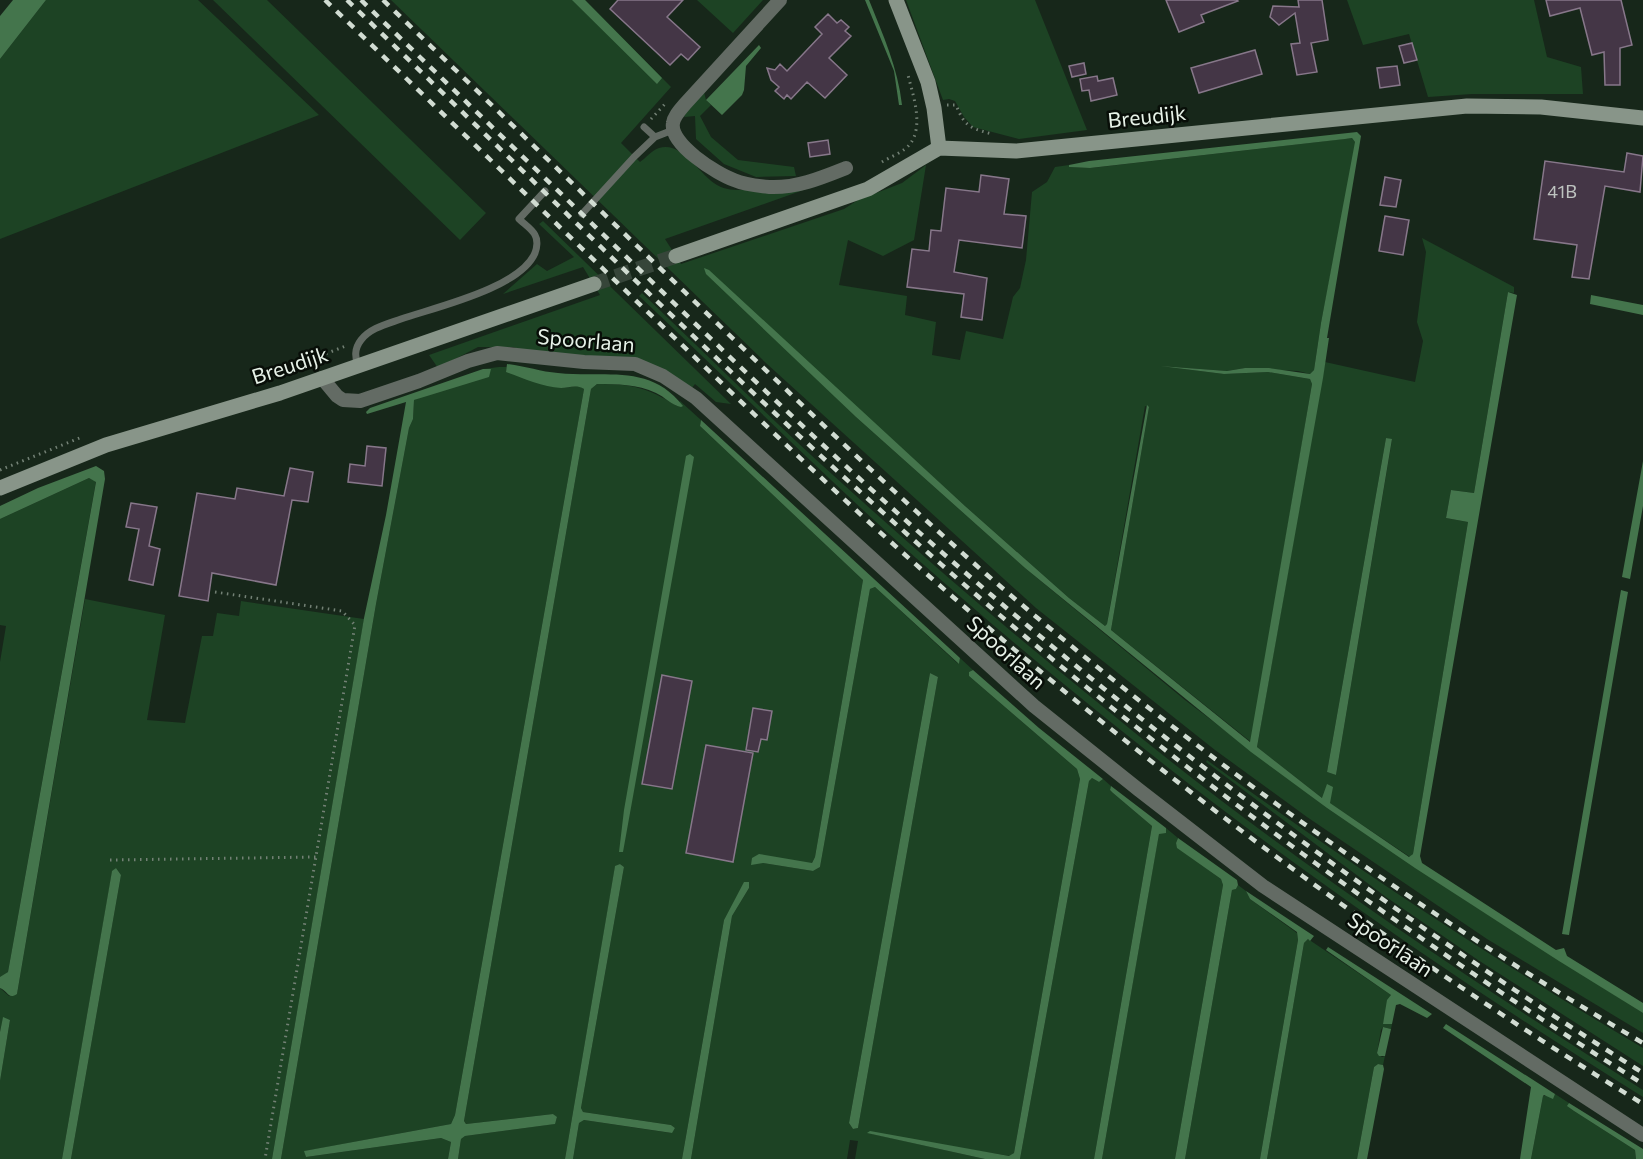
<svg xmlns="http://www.w3.org/2000/svg" width="1643" height="1159" viewBox="0 0 1643 1159" font-family="Commissioner,sans-serif">
	<rect width="100%" height="100%" fill="#17271a"/>
	<!-- green -->
	<path fill="#1d4324" fill-rule="evenodd" d="M 46,0 L 198,0 L 319,115 L 0,239 L 0,59 Z
		M 213,0 L 267,0 L 486,213 L 460,240 Z
		M 391,0 L 585,0 L 671,87 L 621,143 L 640,162 C 646,158 652,150 659,148 C 683,141 699,175 717,185 C 726,190 734,190 744,190 L 843,176 L 665,239 L 681,264 L 844,209 L 858,200 L 902,183 L 926,165 L 914,240 L 883,256 L 848,240 L 839,285 L 907,296 L 905,315 L 936,322 L 932,355 L 960,360 L 966,331 L 1003,339 L 1013,297 L 1020,288 L 1026,260 L 1032,192 L 1047,182 L 1055,167 L 1069,165 L 1069,167 L 1091,168 L 1352,138 L 1355,142 L 1355,149 L 1321,323 L 1314,370 L 1310,374 L 1298,371 L 1245,368 L 1227,371 L 1160,366 L 1224,374 L 1268,372 L 1310,379 L 1312,384 L 1251,742 L 1111,630 L 1149,407 L 1145,406 L 1107,624 L 1105,626 L 1069,598 L 965,506 L 705,269 L 856,417 L 1025,568 L 1185,700 L 1327,808 L 1471,904 L 1643,1013 L 1643,1033 L 1487,939 L 1307,817 L 1215,750 L 1036,608 L 767,364 Z
		M 697,0 L 763,0 L 733,33 Z
		M 906,0 L 1035,0 L 1087,130 L 1019,139 L 973,127 L 964,117 L 955,101 L 949,99 L 943,100 Z
		M 1347,0 L 1534,0 L 1547,57 L 1581,67 L 1583,94 L 1472,94 L 1428,97 L 1409,34 L 1363,45 Z
		M 704,92 L 706,100 L 711,105 L 700,116 L 711,137 L 738,160 L 794,167 L 796,176 L 756,177 L 724,164 L 696,139 L 695,116 L 684,117 L 690,105 Z
		M 543,221 L 731,404 L 716,402 L 695,384 L 691,389 L 644,362 L 535,354 L 513,347 L 478,347 L 438,368 L 429,355 L 600,295 L 583,267 L 503,294 L 537,264 L 547,271 L 574,257 L 539,224 Z
		M 1422,238 L 1514,287 L 1514,293 L 1508,292 L 1474,493 L 1451,490 L 1446,518 L 1468,522 L 1413,854 L 1410,857 L 1322,798 L 1257,747 L 1325,362 L 1415,382 L 1423,341 L 1417,322 L 1426,252 ZM 1386,438 L 1392,440 L 1336,775 L 1327,772 Z
		M 642,293 C 706,354 768,416 833,475 C 921,555 1010,632 1102,706 C 1273,847 1456,972 1643,1090 L 1643,1097 C 1552,1040 1461,981 1373,919 C 1214,808 1062,687 916,558 C 821,474 732,383 639,296 Z
		M 499,367 L 507,367 L 506,371 L 562,388 L 579,386 L 584,389 L 455,1115 L 451,1124 L 305,1151 L 306,1157 L 441,1138 L 451,1142 L 448,1159 L 281,1159 L 376,604 L 409,428 L 413,419 L 414,400 L 491,369 L 483,369 Z
		M 597,384 C 633,384 646,387 677,406 L 680,401 L 701,420 L 700,426 L 863,580 L 815,857 L 812,863 L 763,863 L 813,871 L 820,867 L 870,589 L 875,587 L 956,662 L 959,664 L 960,658 L 973,670 L 969,672 L 969,676 L 1077,769 L 1080,779 L 1014,1153 L 1010,1156 L 868,1133 L 985,1159 L 855,1159 L 858,1141 L 850,1140 L 847,1159 L 691,1159 L 732,916 L 749,888 L 744,883 L 724,920 L 682,1159 L 573,1159 L 579,1123 L 584,1120 L 671,1133 L 675,1128 L 671,1125 L 583,1112 L 581,1108 L 624,867 L 620,864 L 615,867 L 565,1159 L 458,1159 L 461,1139 L 465,1136 L 554,1124 L 557,1118 L 553,1114 L 466,1124 L 464,1121 L 591,389 ZM 930,673 L 938,677 L 858,1128 L 853,1129 L 849,1123 Z
		M 89,478 L 96,481 L 8,972 L 2,977 L 0,977 L 0,662 L 6,626 L 0,625 L 0,519 Z
		M 85,599 L 165,615 L 147,720 L 185,723 L 202,636 L 213,636 L 217,613 L 239,616 L 241,601 L 364,619 L 272,1159 L 71,1159 L 121,875 L 116,868 L 112,872 L 62,1159 L 0,1159 L 0,1081 L 10,1020 L 3,1018 L 0,1032 L 0,988 L 9,996 L 17,994 Z
		M 1207,760 C 1348,864 1493,959 1643,1048 L 1643,1066 L 1478,960 L 1386,897 L 1206,762 Z
		M 1092,778 L 1099,782 L 1103,779 L 1111,786 L 1110,790 L 1113,793 L 1152,826 L 1094,1159 L 1020,1159 L 1089,781 Z
		M 1166,828 L 1178,838 L 1176,843 L 1178,848 L 1221,879 L 1223,885 L 1175,1159 L 1102,1159 L 1159,833 L 1166,833 Z
		M 1238,885 L 1246,891 L 1250,899 L 1297,933 L 1298,940 L 1260,1159 L 1185,1159 L 1232,890 L 1236,889 Z
		M 1308,939 L 1391,995 L 1383,1024 L 1392,1024 L 1391,1029 L 1383,1027 L 1381,1030 L 1377,1053 L 1382,1057 L 1385,1056 L 1383,1065 L 1378,1064 L 1374,1067 L 1357,1159 L 1267,1159 L 1304,943 Z
		M 1555,1094 L 1569,1103 L 1568,1106 L 1574,1111 L 1635,1150 L 1636,1159 L 1531,1159 L 1543,1096 L 1553,1096 Z"/>
	<!-- water -->
	<path fill="#44754c" d="M 13,0 L 46,0 L 0,59 L 0,16 Z
		M 572,0 L 585,0 L 662,78 L 657,84 Z
		M 865,0 L 869,0 C 883,35 898,68 902,105 L 899,105 L 894,71 Z
		M 759,45 L 761,48 L 746,66 L 744,90 L 742,95 L 722,115 L 706,100 Z
		M 1357,132 L 1361,136 L 1327,338 L 1329,338 L 1323,378 L 1257,747 L 1322,798 L 1327,784 L 1333,787 L 1330,803 L 1409,857 L 1413,854 L 1468,522 L 1446,518 L 1451,490 L 1474,493 L 1508,292 L 1517,295 L 1420,856 L 1422,863 L 1556,950 L 1564,948 L 1567,956 L 1643,1003 L 1643,1013 L 1559,961 L 1415,868 L 1327,808 L 1251,752 L 1025,568 L 856,417 L 706,274 L 704,268 L 709,270 L 965,506 L 1069,598 L 1105,626 L 1107,624 L 1147,405 L 1149,407 L 1111,630 L 1250,742 L 1312,384 L 1310,379 L 1268,372 L 1224,374 L 1160,366 L 1227,371 L 1245,368 L 1269,368 L 1310,374 L 1314,370 L 1321,323 L 1355,142 L 1352,138 L 1345,139 L 1090,168 L 1069,167 L 1069,165 L 1089,161 Z
		M 1591,295 L 1643,305 L 1643,315 L 1590,304 Z
		M 507,364 C 525,366 541,372 558,373 C 605,378 650,363 683,406 L 681,407 C 671,405 665,397 656,393 C 637,384 617,384 597,384 L 591,389 L 464,1121 L 466,1124 L 553,1114 L 557,1117 L 555,1124 L 465,1136 L 461,1139 L 458,1159 L 448,1159 L 451,1142 L 441,1138 L 306,1157 L 304,1151 L 451,1124 L 455,1115 L 584,389 C 576,384 569,388 561,388 C 542,387 523,378 506,372 Z
		M 483,369 L 491,369 L 489,377 L 414,400 L 413,419 L 409,428 L 376,604 L 281,1159 L 272,1159 L 364,618 L 386,515 L 406,402 L 367,414 L 366,412 L 370,408 Z
		M 701,420 L 960,658 L 959,664 L 875,587 L 870,589 L 820,867 L 813,871 L 763,863 L 751,865 L 752,858 L 759,854 L 812,863 L 815,857 L 863,580 L 700,426 Z
		M 1386,438 L 1392,439 L 1336,775 L 1327,772 Z
		M 690,454 L 694,457 L 623,852 L 619,852 L 624,810 L 686,456 Z
		M 1643,461 L 1643,506 L 1630,579 L 1622,577 Z
		M 96,466 L 104,471 L 105,479 L 17,994 C 8,1000 8,991 0,988 L 0,977 L 8,972 L 96,482 L 89,478 L 0,519 L 0,506 L 38,488 Z
		M 1621,590 L 1628,592 L 1569,935 L 1562,934 Z
		M 973,670 L 1039,728 L 1103,779 L 1099,782 L 1092,778 L 1089,781 L 1020,1159 L 985,1159 L 867,1133 L 870,1131 L 1009,1156 L 1014,1153 L 1080,779 L 1077,769 L 969,676 L 969,672 Z
		M 930,673 L 938,677 L 858,1128 L 853,1129 L 849,1123 Z
		M 1111,786 L 1166,828 L 1166,833 L 1159,834 L 1102,1159 L 1094,1159 L 1152,826 L 1113,793 L 1110,790 Z
		M 1178,838 L 1237,880 L 1238,885 L 1236,889 L 1232,890 L 1185,1159 L 1175,1159 L 1223,885 L 1221,879 L 1177,848 L 1176,843 Z
		M 620,864 L 624,867 L 581,1108 L 583,1112 L 671,1125 L 675,1128 L 672,1133 L 584,1120 L 579,1123 L 573,1159 L 565,1159 L 615,866 Z
		M 116,868 L 121,875 L 71,1159 L 62,1159 L 112,871 Z
		M 744,882 L 749,882 L 749,888 L 732,916 L 691,1159 L 682,1159 L 724,920 Z
		M 1246,891 L 1314,936 L 1310,941 L 1308,939 L 1304,943 L 1267,1159 L 1260,1159 L 1298,940 L 1297,932 L 1250,899 Z
		M 1328,947 L 1432,1014 L 1427,1018 L 1400,1004 L 1396,1005 L 1392,1024 L 1383,1024 L 1387,1000 L 1391,995 L 1326,950 Z
		M 3,1017 L 10,1020 L 0,1081 L 0,1032 Z
		M 1446,1024 L 1555,1094 L 1553,1099 L 1544,1095 L 1543,1096 L 1531,1159 L 1520,1159 L 1531,1087 L 1443,1028 Z
		M 1383,1027 L 1391,1029 L 1385,1056 L 1379,1056 L 1377,1053 Z
		M 1378,1064 L 1383,1065 L 1384,1069 L 1367,1159 L 1357,1159 L 1374,1067 Z
		M 1569,1103 L 1643,1149 L 1643,1159 L 1636,1159 L 1635,1150 L 1574,1111 L 1567,1106 Z"/>
	<!-- building -->
	<path fill="#443646" stroke="#87778a" stroke-width="1.5" d="M 618,0 L 683,0 L 667,17 L 700,47 L 688,60 L 681,54 L 670,65 L 610,9 Z
		M 1166,0 L 1237,0 L 1238,1 L 1201,15 L 1204,22 L 1179,32 Z
		M 1298,0 L 1322,0 L 1328,40 L 1311,43 L 1317,72 L 1297,75 L 1291,44 L 1300,43 L 1295,13 L 1279,25 L 1270,17 L 1273,6 L 1299,7 Z
		M 1546,0 L 1621,0 L 1632,45 L 1620,48 L 1620,85 L 1605,85 L 1604,52 L 1592,55 L 1580,8 L 1550,16 Z
		M 828,14 L 837,23 L 841,20 L 849,27 L 845,31 L 851,36 L 829,58 L 847,75 L 825,98 L 807,82 L 791,99 L 787,95 L 784,99 L 775,91 L 779,87 L 771,80 L 767,68 L 775,70 L 780,64 L 787,71 L 822,34 L 815,27 Z
		M 1412,43 L 1417,60 L 1404,63 L 1399,46 Z
		M 1255,50 L 1262,74 L 1199,93 L 1191,68 Z
		M 1084,63 L 1086,74 L 1072,77 L 1069,66 Z
		M 1397,66 L 1400,85 L 1380,88 L 1377,68 Z
		M 1097,76 L 1098,81 L 1113,78 L 1117,95 L 1091,101 L 1089,90 L 1082,91 L 1080,79 Z
		M 828,140 L 830,154 L 810,157 L 808,143 Z
		M 1627,153 L 1643,156 L 1640,192 L 1605,186 L 1589,279 L 1572,277 L 1577,245 L 1534,239 L 1545,161 L 1624,172 Z
		M 981,175 L 1009,179 L 1004,214 L 1026,216 L 1022,248 L 959,240 L 954,272 L 987,278 L 982,320 L 961,317 L 964,294 L 907,287 L 912,249 L 929,251 L 931,230 L 941,231 L 946,188 L 979,192 Z
		M 1385,177 L 1401,180 L 1396,207 L 1380,205 Z
		M 1385,216 L 1409,220 L 1403,255 L 1379,251 Z
		M 367,446 L 386,448 L 382,486 L 348,482 L 350,464 L 365,466 Z
		M 290,468 L 313,472 L 308,502 L 292,500 L 276,585 L 212,573 L 208,601 L 179,596 L 197,493 L 235,499 L 237,488 L 284,496 Z
		M 131,503 L 157,507 L 149,546 L 160,549 L 153,585 L 129,580 L 139,529 L 126,527 Z
		M 662,675 L 692,681 L 672,789 L 642,784 Z
		M 753,708 L 772,711 L 767,740 L 761,739 L 758,752 L 746,750 Z
		M 706,745 L 753,753 L 733,862 L 686,853 Z"/>
	<g fill="none" stroke-linecap="round" stroke-linejoin="round">
		<!-- secondary-tunnel -->
		<path stroke="#364539" stroke-width="15" stroke-dasharray="15 8" stroke-linecap="butt" d="M 594,284 L 676,256"/>
		<!-- path -->
		<path stroke="#738175" stroke-width="3" stroke-dasharray="1.5 4.5" stroke-linecap="butt" d="M 947,105 L 956,105 C 965,127 970,128 992,134
			M 651,119 L 665,104
			M 882,162 C 890,157 904,152 910,144 C 924,126 913,95 908,75
			M 283,375 L 315,358 L 348,345
			M 0,470 L 82,437
			M 215,592 L 342,611 L 355,625 L 265,1159
			M 110,860 L 316,857"/>
		<!-- lane -->
		<path stroke="#636b64" stroke-width="7" d="M 644,127 L 655,137 L 673,130
			M 582,214 L 634,157 L 655,137
			M 358,367 C 355,357 354,349 361,340 C 370,328 387,324 401,319 C 436,307 520,288 535,253 C 537,248 538,240 535,235 C 532,229 524,224 519,219 L 545,191"/>
		<!-- street -->
		<path stroke="#636b64" stroke-width="14" d="M 780,0 L 685,104 C 680,110 674,116 673,123 C 669,144 717,174 734,180 C 745,185 758,186 770,187 C 797,188 821,178 846,168
			M 322,378 L 337,396 L 343,400 L 360,401 L 419,381 L 468,361 L 497,353 L 584,362 L 635,364 L 663,376 L 696,398 L 1034,706 L 1139,790 L 1263,886 L 1643,1135"/>
		<!-- secondary -->
		<path stroke="#889589" stroke-width="15" d="M 896,0 L 928,82 L 934,108 L 939,148
			M 676,256 L 868,189 L 939,148 L 1016,151 L 1467,106 L 1541,107 L 1643,118
			M 0,488 L 106,445 L 280,393 L 594,284"/>
		<!-- rail -->
		<path stroke="#d1dcd2" stroke-width="4.5" stroke-dasharray="8 8" stroke-linecap="butt" d="M 325,0 C 435,106 545,213 655,319 C 753,413 850,508 953,597 C 1168,784 1399,955 1643,1104
			M 347,0 C 549,195 747,395 959,580 C 1173,766 1403,934 1643,1084
			M 361,0 C 456,92 550,183 645,275 C 748,375 851,474 960,568 C 1174,754 1403,922 1643,1073
			M 383,0 C 486,99 588,199 691,298 C 788,392 885,485 986,574 C 1189,750 1411,907 1643,1043"/>
	</g>
	<g text-anchor="middle" stroke-width="5" stroke-linejoin="round" paint-order="stroke">
		<!-- number labels -->
		<g font-size="18" fill="#bec3c0">
			<text x="1562" y="198">41B</text>
		</g>
		<!-- street labels -->
		<g font-size="21" fill="#e7f2e8" stroke="#080e08">
			<text transform="translate(1147 117) rotate(-6)" y="7">Breudijk</text>
			<text transform="translate(586 341) rotate(5)" y="7">Spoorlaan</text>
			<text transform="translate(290 366) rotate(-18)" y="7">Breudijk</text>
			<text transform="translate(1006 653) rotate(42)" y="7">Spoorlaan</text>
			<text transform="translate(1390 945) rotate(34)" y="7">Spoorlaan</text>
		</g>
	</g>
</svg>
